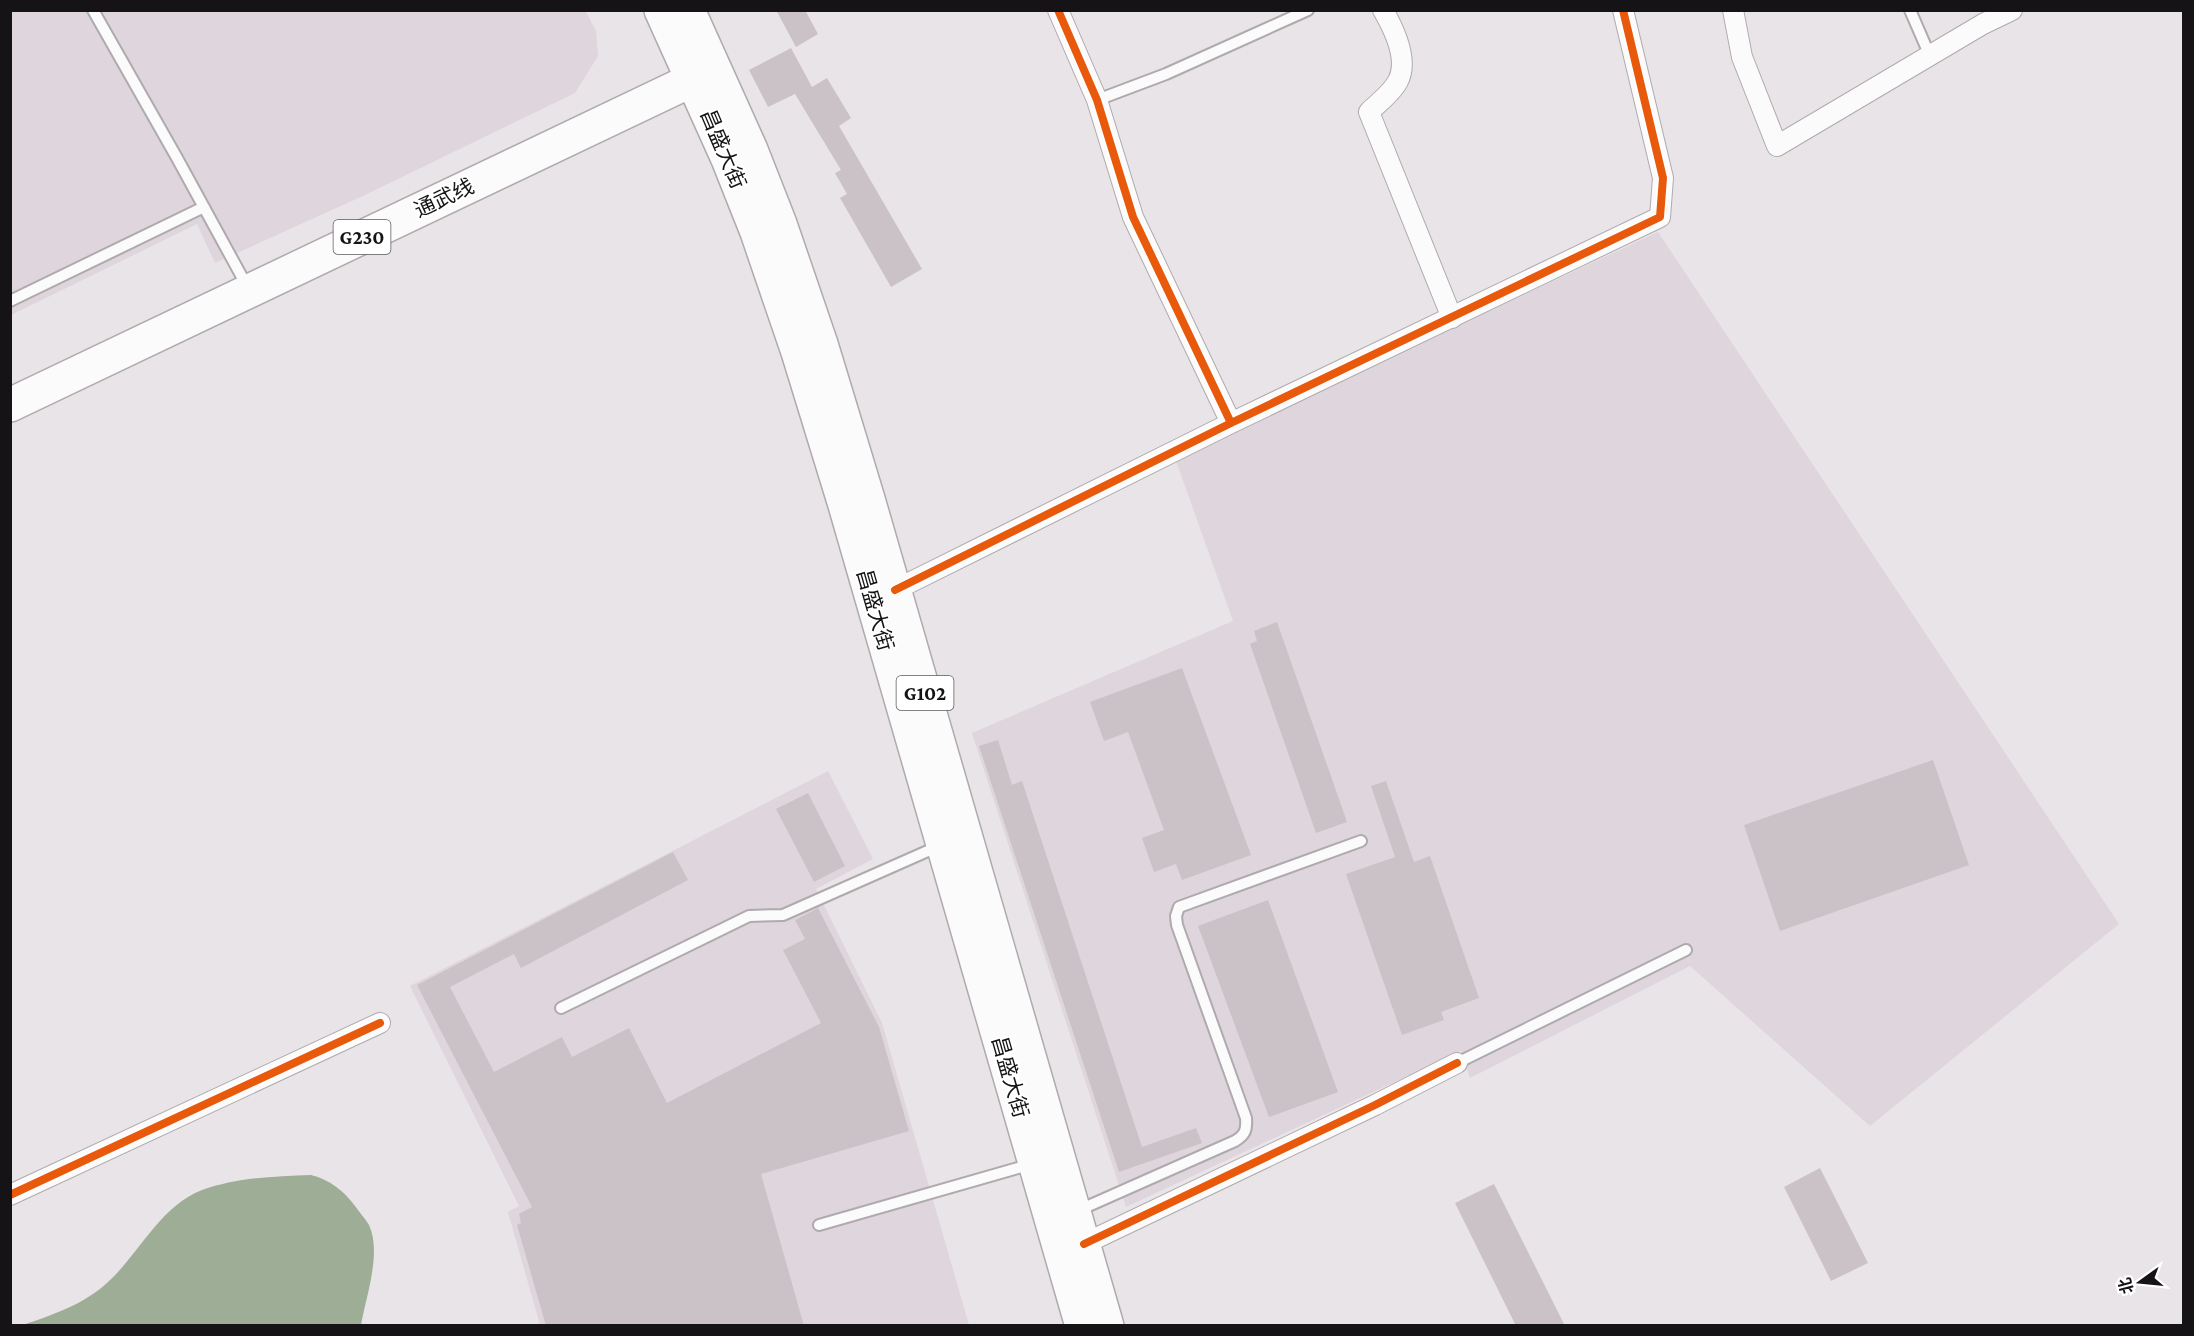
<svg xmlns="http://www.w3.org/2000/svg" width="2194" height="1336" viewBox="0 0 2194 1336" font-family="'Crimson Pro','Noto Sans SC',serif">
	<rect width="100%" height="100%" fill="#e9e4e7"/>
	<!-- built -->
	<path fill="#dfd5dc" d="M 585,10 L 596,31 L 598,56 L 575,93 L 365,195 L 215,263 L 197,224 L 11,315 L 11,11 Z
		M 1658,232 L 2119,924 L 1870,1126 L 1690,966 L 1470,1078 L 1461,1051 L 1126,1207 L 972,733 L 1233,621 L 1175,458 Z
		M 828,771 L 873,859 L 816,889 L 882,1023 L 969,1325 L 540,1325 L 508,1212 L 519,1206 L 410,986 Z"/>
	<!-- water -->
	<path fill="#9ead96" d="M 311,1175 C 330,1180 343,1190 355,1206 C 359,1212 365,1218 369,1225 C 382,1253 366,1296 361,1325 L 23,1325 C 52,1315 85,1304 108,1282 C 140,1253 159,1207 202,1190 C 236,1178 275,1176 311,1175 Z"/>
	<!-- building -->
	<path fill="#cbc2c8" d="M 776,10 L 805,10 L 818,34 L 796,47 Z
		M 791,48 L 812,87 L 827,78 L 851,118 L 839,126 L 922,269 L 891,287 L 840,198 L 847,194 L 835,173 L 841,170 L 795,94 L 768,107 L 749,70 Z
		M 1277,622 L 1347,822 L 1316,833 L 1250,644 L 1257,641 L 1254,631 Z
		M 1182,668 L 1251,855 L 1182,880 L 1176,864 L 1154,872 L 1142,838 L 1164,830 L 1128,732 L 1104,741 L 1090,702 Z
		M 998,740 L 1012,785 L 1022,781 L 1142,1147 L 1196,1128 L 1202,1143 L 1119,1172 L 979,746 Z
		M 1933,760 L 1969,865 L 1780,931 L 1744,825 Z
		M 1386,781 L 1414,862 L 1430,856 L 1479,998 L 1441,1012 L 1444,1020 L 1402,1035 L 1346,874 L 1395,857 L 1371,786 Z
		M 808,793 L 845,866 L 814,882 L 776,809 Z
		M 673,852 L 688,880 L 521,968 L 514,954 L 450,987 L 494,1072 L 562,1037 L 572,1057 L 629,1028 L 667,1103 L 821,1023 L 783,950 L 805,939 L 795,920 L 818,908 L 879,1027 L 909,1131 L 761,1174 L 804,1326 L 546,1326 L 517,1225 L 521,1223 L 519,1214 L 532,1207 L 417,985 Z
		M 1268,900 L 1338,1092 L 1269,1117 L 1198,926 Z
		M 1820,1168 L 1868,1263 L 1831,1281 L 1784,1187 Z
		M 1494,1184 L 1565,1326 L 1516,1326 L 1455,1203 Z"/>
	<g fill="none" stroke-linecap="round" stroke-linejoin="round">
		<!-- lane casing -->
		<g stroke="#aeaaad" stroke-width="14">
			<path id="lane" d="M 93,10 L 177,158 L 248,288
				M 1910,10 L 1930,56
				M 1097,100 L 1166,74 L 1308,10
				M 10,301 L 204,207
				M 561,1008 L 749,916 L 783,915 L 939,846
				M 1457,1063 L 1686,950
				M 1077,1211 L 1235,1141 C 1245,1135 1247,1130 1246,1118 L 1177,925 L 1176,916 L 1179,907 L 1361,841
				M 819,1225 L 1032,1164"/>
		</g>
		<!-- street casing -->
		<g stroke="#aeaaad" stroke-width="22">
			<path id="street" d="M 1058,10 L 1097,100 L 1133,217 L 1231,423
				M 1383,10 C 1394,29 1409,60 1398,81 C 1392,93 1378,103 1369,112 L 1452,318
				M 1733,10 L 1742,57 L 1777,146 L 1983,24 L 2012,10
				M 895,590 L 1231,423 L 1660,217 L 1663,178 L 1623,10
				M 10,1195 L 380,1023
				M 1084,1244 L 1375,1105 L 1457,1063"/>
		</g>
		<!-- highway casing -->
		<g stroke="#aeaaad" stroke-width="36">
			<path id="highway" d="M 661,10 L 728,159 L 757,232 L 798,352 L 845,505 L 1082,1326
				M 688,10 L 751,150 L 780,224 L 821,344 L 868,499 L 1107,1326
				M 10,405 L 713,70"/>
		</g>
		<!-- lane -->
		<use href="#lane" stroke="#fcfbfb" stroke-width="10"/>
		<!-- street -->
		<use href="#street" stroke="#fcfbfb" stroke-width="20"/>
		<!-- highway -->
		<use href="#highway" stroke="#fcfbfb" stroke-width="33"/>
		<!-- cycleway casing -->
		<g stroke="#fff" stroke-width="11">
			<path id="cycleway" d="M 1058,10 L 1097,100 L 1133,217 L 1231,423
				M 895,590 L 1231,423 L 1660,217 L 1663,178 L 1623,10
				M 10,1195 L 380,1023
				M 1084,1244 L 1375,1105 L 1457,1063"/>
		</g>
		<!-- cycleway -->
		<use href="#cycleway" stroke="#e8590c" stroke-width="8"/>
	</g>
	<g text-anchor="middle" stroke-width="4.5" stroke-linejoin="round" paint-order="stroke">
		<!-- shield labels -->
		<g fill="#fff" stroke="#5b5a5b" stroke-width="1.5">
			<rect x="333.5" y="220" width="57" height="34" rx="4.5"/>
			<rect x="896.5" y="676" width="57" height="34" rx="4.5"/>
		</g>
		<g font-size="20" font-weight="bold" fill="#151315">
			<text x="362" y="244">G230</text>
			<text x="925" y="700">G102</text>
		</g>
		<!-- street labels -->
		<g font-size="21" fill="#151315" stroke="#fff">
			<text transform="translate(723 149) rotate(67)" y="7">昌盛大街</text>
			<text transform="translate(444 198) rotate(-25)" y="7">通武线</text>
			<text transform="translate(875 610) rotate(74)" y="7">昌盛大街</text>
			<text transform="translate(1010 1077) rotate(74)" y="7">昌盛大街</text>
		</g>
	</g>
	<!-- border -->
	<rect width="2194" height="1336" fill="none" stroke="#151315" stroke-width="24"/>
	<!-- north arrow -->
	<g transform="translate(2140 1282) rotate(255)" stroke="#ffffff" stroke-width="4.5" paint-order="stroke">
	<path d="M0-4.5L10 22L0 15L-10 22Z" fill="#151315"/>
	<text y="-9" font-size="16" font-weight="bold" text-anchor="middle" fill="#151315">北</text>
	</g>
</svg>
